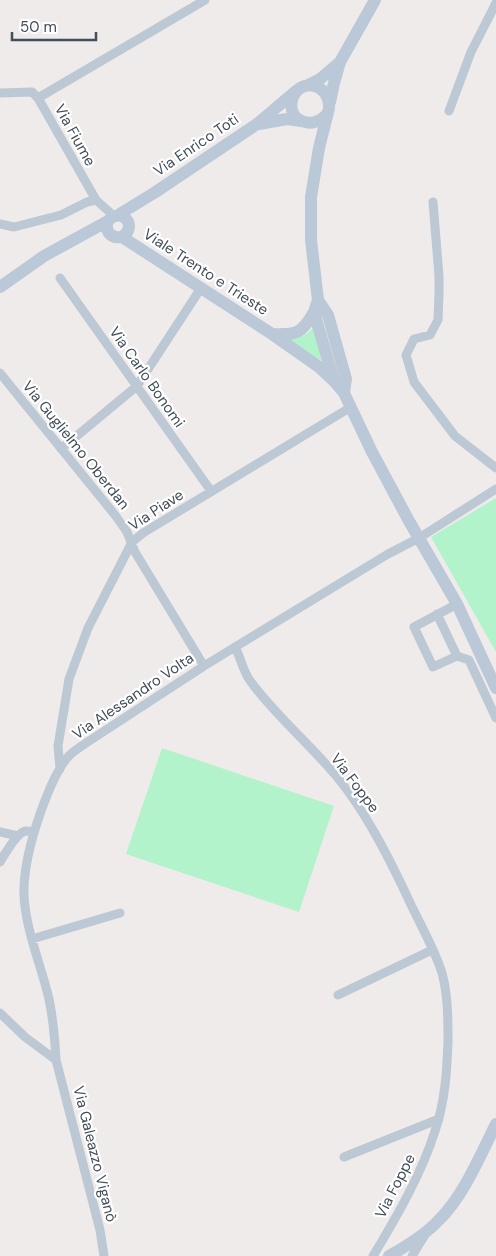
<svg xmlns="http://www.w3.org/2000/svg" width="496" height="1256" viewBox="0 0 496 1256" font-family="'DM Sans',sans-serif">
	<rect width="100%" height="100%" fill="#eeebea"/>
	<!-- green -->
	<path fill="#b2f3cc" d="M 313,328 L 322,361 L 291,343 L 289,338 C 301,337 304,337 313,328 Z
		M 496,498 L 496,652 L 431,537 Z
		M 162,748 L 334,806 L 299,912 L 126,854 Z"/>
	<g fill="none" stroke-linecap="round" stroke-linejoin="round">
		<!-- street -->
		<path stroke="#bcc8d3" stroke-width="9" d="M 0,93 L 32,92 L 38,98 L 96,200 L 114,216
			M 38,98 L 205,0
			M 449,111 L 471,52 L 496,3
			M 433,202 L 439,276 L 439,294 L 438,320 L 430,335 L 414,339 L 406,355 L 414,382 L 455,436 L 496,468
			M 0,224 L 14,227 L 61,215 L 87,202 L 96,200
			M 60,278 L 211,491
			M 0,373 L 115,515 L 127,532 L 135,552 L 204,666
			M 61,449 L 137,386 L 201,288
			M 437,614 L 457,656 L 433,667 L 414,627 L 457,604
			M 235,647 C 241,658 243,672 251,682 C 276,716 310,744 337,777 C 365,811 387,854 406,894 C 417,919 434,947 442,973 C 448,995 448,1019 448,1041 C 447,1071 445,1102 435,1131 C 422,1173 396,1218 373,1256
			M 457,656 L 469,660 L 496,718
			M 60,769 L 58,746 L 69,679 L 88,628 L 132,542 L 143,533 L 351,407
			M 0,832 L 18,836
			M 0,862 C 5,854 16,834 25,831 C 28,831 30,831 34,832
			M 32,939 L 120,913
			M 338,995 L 432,950
			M 0,1013 L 25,1037 L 56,1060 C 55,1039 53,1019 49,999 C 41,965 26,931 24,896 C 23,868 31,840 40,814 C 46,797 56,770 68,757 C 73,751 81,747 86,743 L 204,666 L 388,554 L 419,538 L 496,489
			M 56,1060 L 100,1230 L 104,1256
			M 344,1157 L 439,1119
			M 412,1256 L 425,1235"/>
		<!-- secondary -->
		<path stroke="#bbc8d7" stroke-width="12" d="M 308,85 L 320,79 L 340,62
			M 330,102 L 334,83 L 340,62 L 375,0
			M 327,114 C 313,131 287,121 292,100 C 298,77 330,82 329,108 L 319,148 L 311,197 L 311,240 L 318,300 L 314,312 L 334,381 L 344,393 L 372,452 L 409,521 L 457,604 L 496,688
			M 259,124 L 287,119 L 301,121
			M 118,215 L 154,193 L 257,124 L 296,91
			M 122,237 L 272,334 L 319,367 L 334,381
			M 0,287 L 44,256 L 108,221 C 121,206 139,226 122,237 C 111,239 104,231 108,221
			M 318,300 L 328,315 L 346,379 L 344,393
			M 272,334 C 297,335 301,334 314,312
			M 389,1256 C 407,1246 425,1235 439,1220 C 464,1195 480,1156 496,1124"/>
	</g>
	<g text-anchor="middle" stroke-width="4.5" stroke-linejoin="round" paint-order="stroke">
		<!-- street labels -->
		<g font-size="15" fill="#424e5a" stroke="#fff">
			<text transform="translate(75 135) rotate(61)" y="5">Via Fiume</text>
			<text transform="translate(196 145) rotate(-34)" y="5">Via Enrico Toti</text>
			<text transform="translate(206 272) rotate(33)" y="5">Viale Trento e Trieste</text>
			<text transform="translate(147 377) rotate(55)" y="5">Via Carlo Bonomi</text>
			<text transform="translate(76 445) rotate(51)" y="5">Via Guglielmo Oberdan</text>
			<text transform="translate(156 510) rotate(-33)" y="5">Via Piave</text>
			<text transform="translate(133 696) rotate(-34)" y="5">Via Alessandro Volta</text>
			<text transform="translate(355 783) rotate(53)" y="5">Via Foppe</text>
			<text transform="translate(95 1154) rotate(76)" y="5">Via Galeazzo Viganò</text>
			<text transform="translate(395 1186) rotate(-63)" y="5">Via Foppe</text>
		</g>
	</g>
	<!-- scale -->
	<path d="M12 32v8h84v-8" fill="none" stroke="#424e5a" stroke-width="2.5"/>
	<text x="20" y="32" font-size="15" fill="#424e5a" stroke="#ffffff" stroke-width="4" paint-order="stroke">50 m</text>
</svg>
